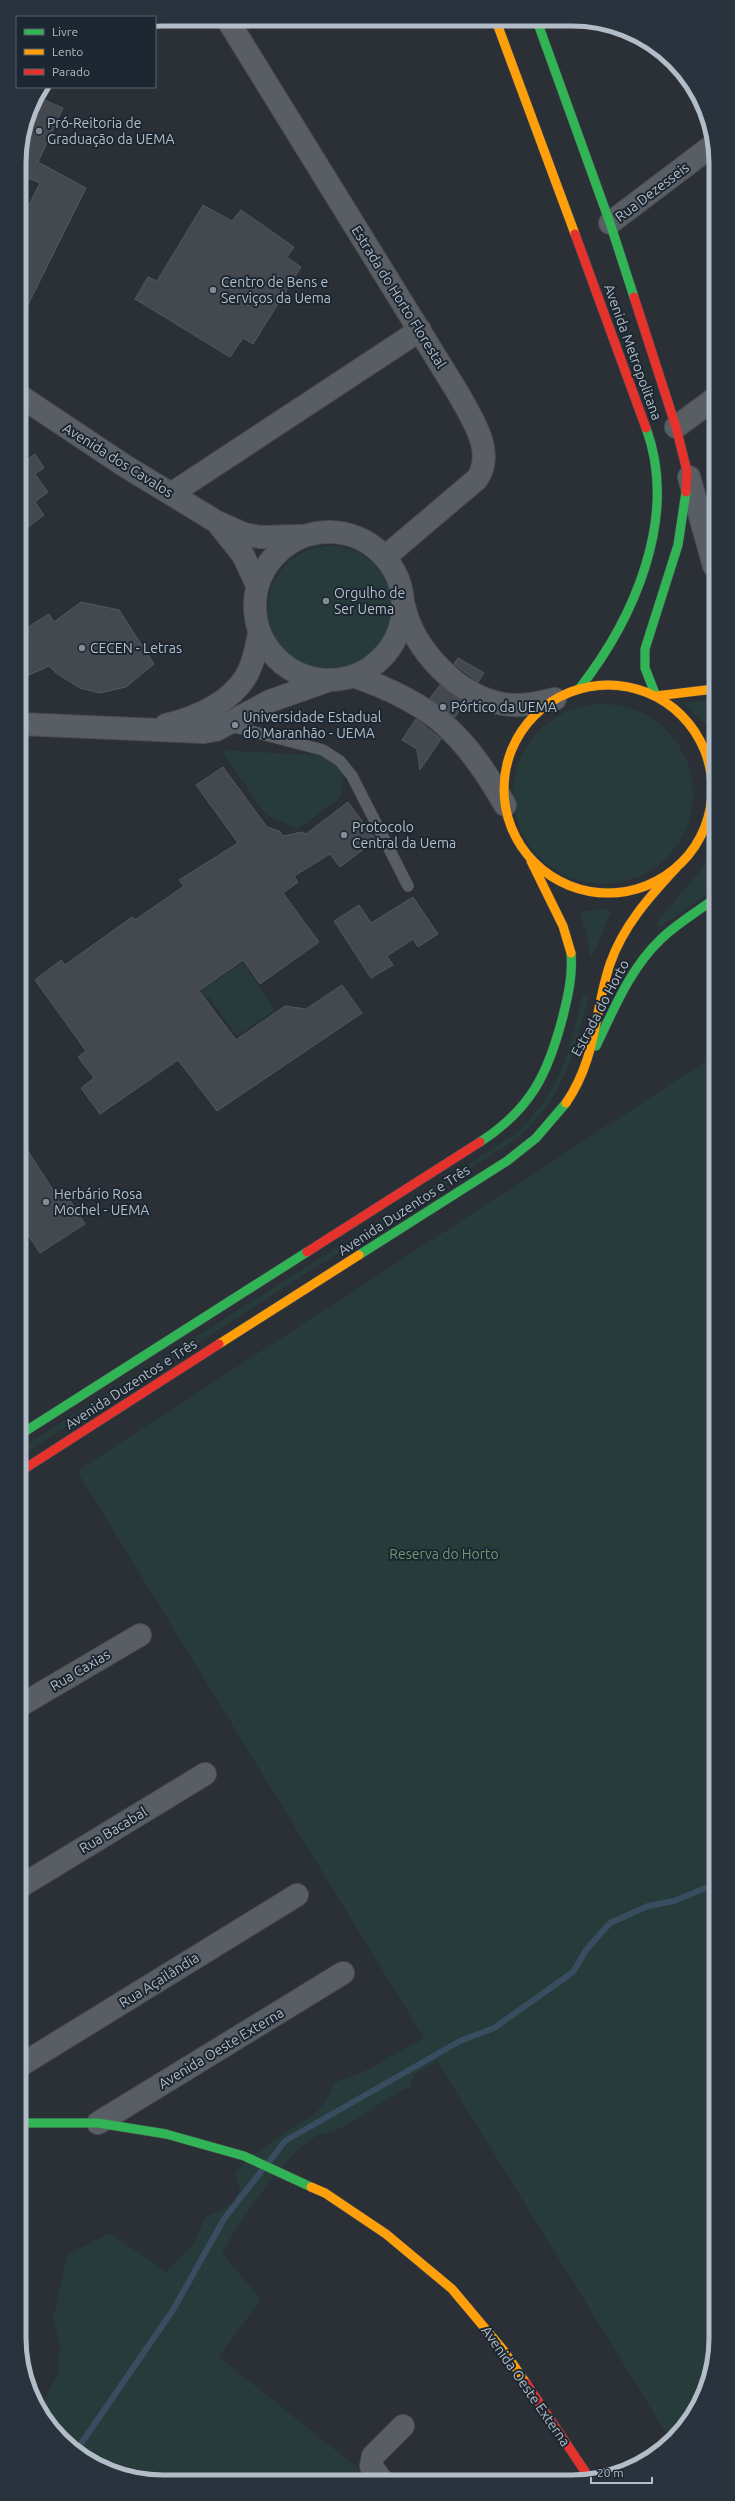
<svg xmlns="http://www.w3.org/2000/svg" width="735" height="2501" viewBox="0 0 735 2501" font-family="Ubuntu,sans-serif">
	<rect width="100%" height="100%" fill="#2a3036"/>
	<!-- green -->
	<path fill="#273b3b" d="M268 608a62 62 0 1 1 124 0a62 62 0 1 1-124 0Z
		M 714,699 L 714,733 L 684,703 Z
		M513 794a90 90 0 1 1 180 0a90 90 0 1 1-180 0Z
		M 221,750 L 345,757 L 341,797 L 298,829 L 266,815 Z
		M 714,848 L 714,890 L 658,928 L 657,922 L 699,872 Z
		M 608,909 L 611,912 L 593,955 L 590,956 L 586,931 L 580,915 L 584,911 Z
		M 242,962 L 275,1010 L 237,1036 L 209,997 L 182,1015 L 170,1015 Z
		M 583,994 L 589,995 C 573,1055 566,1094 518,1138 L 21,1456 L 21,1448 L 514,1135 C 563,1089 567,1056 583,994 Z
		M 714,1056 L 716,2348 L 705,2393 L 680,2433 L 671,2441 L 437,2061 L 414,2074 L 410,2087 C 390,2095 376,2108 358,2118 C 352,2122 346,2126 339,2129 C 331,2133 321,2133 313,2138 C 283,2157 240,2221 222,2253 L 261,2299 L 219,2357 L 355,2466 L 366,2479 L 135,2479 L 99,2467 L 61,2440 L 38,2410 L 58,2374 L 60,2343 L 53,2319 L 67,2255 L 110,2233 L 166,2272 L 194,2244 L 205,2217 L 232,2204 L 240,2190 L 235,2172 C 249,2160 263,2147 278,2137 C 306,2118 321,2118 334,2083 L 363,2072 L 424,2038 L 77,1471 Z"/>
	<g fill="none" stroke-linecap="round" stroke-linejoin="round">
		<!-- stream -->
		<path stroke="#384e60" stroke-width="6" d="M 269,2162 L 285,2141 L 460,2041 L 494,2028 L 573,1972 L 586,1950 L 610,1923 L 648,1906 L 674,1901 L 715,1884
			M 76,2451 L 173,2310 L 224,2219 L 263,2169"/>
	</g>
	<!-- building -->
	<path fill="#43494e" stroke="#52585e" d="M 37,97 L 63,108 L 38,162 L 86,188 L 19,323 L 19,225 L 40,183 L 19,174 L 19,153 L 30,107 Z
		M 203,205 L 232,221 L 241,210 L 294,247 L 287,257 L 301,267 L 253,344 L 243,338 L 230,357 L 135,299 L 148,277 L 157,281 Z
		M 20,453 L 25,461 L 35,454 L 44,468 L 35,474 L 48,492 L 35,502 L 44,515 L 20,533 Z
		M 81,602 L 119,610 L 154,664 L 126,687 L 100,693 L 80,688 L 56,673 L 49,666 L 20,679 L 20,632 L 49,614 L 54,622 Z
		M 458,658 L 484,673 L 478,682 L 454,664 Z
		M 440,685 L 464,703 L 455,717 L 430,698 Z
		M 416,719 L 441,739 L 420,770 L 417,749 L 402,740 Z
		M 223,767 L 267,827 L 279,831 L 283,836 L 302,832 L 306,834 L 348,802 L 376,840 L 340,867 L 330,854 L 294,876 L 298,882 L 283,893 L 319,942 L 260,984 L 243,960 L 199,991 L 236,1040 L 285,1006 L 306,1009 L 342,985 L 362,1013 L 217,1111 L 178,1060 L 100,1114 L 81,1088 L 94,1078 L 78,1057 L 86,1051 L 35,980 L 61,960 L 65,965 L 132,917 L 135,920 L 184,886 L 179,880 L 238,843 L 196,785 Z
		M 413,897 L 438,934 L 418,947 L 413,939 L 387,956 L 393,965 L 371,978 L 334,921 L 359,905 L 371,923 Z
		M 20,1139 L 57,1196 L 64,1191 L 85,1224 L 40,1253 L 20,1223 Z"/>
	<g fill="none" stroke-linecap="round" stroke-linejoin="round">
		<!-- lane casing -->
		<g stroke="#484c51" stroke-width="12">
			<path id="lane" d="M 227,725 L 323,750 L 340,761 L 352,776 L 408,886"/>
		</g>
		<!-- street casing -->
		<g stroke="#484c51" stroke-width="24">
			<path id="street" d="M 227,19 L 458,393 C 471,417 496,452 477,479 L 385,557
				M 610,223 L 713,145
				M 20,396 L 125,466 L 217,522 L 244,534 L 260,537 L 301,536
				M 676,427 L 714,399
				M 689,477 L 714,566
				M 171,494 L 420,330
				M 220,526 L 243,555 L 257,585
				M255 606a74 74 0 1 1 148 0a74 74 0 1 1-148 0Z
				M 404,606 C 414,650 458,696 503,704 C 521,707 538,703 555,699
				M 353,676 C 432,703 464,733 505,805
				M 20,724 L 204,732 L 216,730 L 270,701 L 327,681
				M 166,725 C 194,718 228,704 245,678 C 253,665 256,649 259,634
				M 21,1705 L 140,1635
				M 21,1886 L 205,1774
				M 21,2065 L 297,1895
				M 98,2123 L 343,1973
				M 381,2479 L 371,2466 L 373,2456 L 403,2426"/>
		</g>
		<!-- fast casing -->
		<g stroke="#484c51" stroke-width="10">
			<path id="fast" d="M 537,21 L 610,223 L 634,297
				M 579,689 C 634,619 679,517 646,428
				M 656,696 L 645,668 L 645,649 L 678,545 L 686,492
				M 713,778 L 714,781
				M 596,1046 C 614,1009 630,969 660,940 C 676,924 697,912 714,899
				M 480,1142 C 531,1109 548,1074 563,1016 C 568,996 573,975 571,953
				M 359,1255 L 507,1161 L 536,1138 L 566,1103
				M 21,1434 L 307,1252
				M 21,2123 L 98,2123 L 166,2134 L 244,2156 L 311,2187"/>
		</g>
		<!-- slow casing -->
		<g stroke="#484c51" stroke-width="10">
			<path id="slow" d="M 496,21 L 575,234
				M504 789a104 104 0 1 1 208 0a104 104 0 1 1-208 0Z
				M 656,696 L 714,689
				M 531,861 L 563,926 L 571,953
				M 566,1103 C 597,1058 594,1012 610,964 C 623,926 650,896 677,867
				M 219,1344 L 359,1255
				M 311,2187 L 325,2193 L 386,2234 L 452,2289 L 504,2351 L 526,2383"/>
		</g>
		<!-- jam casing -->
		<g stroke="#484c51" stroke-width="10">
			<path id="jam" d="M 575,234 L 646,428
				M 634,297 L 676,427 L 687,471 L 686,492
				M 307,1252 L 480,1142
				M 21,1471 L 219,1344
				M 526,2383 L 590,2479"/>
		</g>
		<!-- lane -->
		<use href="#lane" stroke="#595e64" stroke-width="11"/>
		<!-- street -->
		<use href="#street" stroke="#595e64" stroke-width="22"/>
		<!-- fast -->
		<use href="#fast" stroke="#30b455" stroke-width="9"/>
		<!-- slow -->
		<use href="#slow" stroke="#ff9f0a" stroke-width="9"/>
		<!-- jam -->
		<use href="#jam" stroke="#e5322d" stroke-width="9"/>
	</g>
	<!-- markers -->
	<g fill="#838c94" stroke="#1d2731" stroke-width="1.5">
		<circle cx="39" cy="131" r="4"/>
		<circle cx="213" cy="290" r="4"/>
		<circle cx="326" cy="601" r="4"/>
		<circle cx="82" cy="648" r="4"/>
		<circle cx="443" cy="707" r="4"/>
		<circle cx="235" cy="725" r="4"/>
		<circle cx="344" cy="835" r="4"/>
		<circle cx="46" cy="1202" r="4"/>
	</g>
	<g text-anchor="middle" stroke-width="4" stroke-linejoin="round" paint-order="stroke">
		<!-- poi labels -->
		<g font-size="14" fill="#b3bdc7" stroke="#1d2731" text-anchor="start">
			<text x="47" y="128">Pró-Reitoria de<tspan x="47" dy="16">Graduação da UEMA</tspan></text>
			<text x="221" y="287">Centro de Bens e<tspan x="221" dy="16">Serviços da Uema</tspan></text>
			<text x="334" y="598">Orgulho de<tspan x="334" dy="16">Ser Uema</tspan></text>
			<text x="90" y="653">CECEN - Letras</text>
			<text x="451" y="712">Pórtico da UEMA</text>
			<text x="243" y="722">Universidade Estadual<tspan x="243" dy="16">do Maranhão - UEMA</tspan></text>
			<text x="352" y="832">Protocolo<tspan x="352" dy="16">Central da Uema</tspan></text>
			<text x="54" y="1199">Herbário Rosa<tspan x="54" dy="16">Mochel - UEMA</tspan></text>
		</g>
		<!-- street labels -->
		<g font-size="14" fill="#b3bdc7" stroke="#1d2731">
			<text transform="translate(652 192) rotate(-37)" y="5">Rua Dezesseis</text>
			<text transform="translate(399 297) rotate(58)" y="5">Estrada do Horto Florestal</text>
			<text transform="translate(633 352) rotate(70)" y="5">Avenida Metropolitana</text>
			<text transform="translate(118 460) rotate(32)" y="5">Avenida dos Cavalos</text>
			<text transform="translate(600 1008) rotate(-62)" y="5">Estrada do Horto</text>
			<text transform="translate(404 1210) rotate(-33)" y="5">Avenida Duzentos e Três</text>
			<text transform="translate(131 1384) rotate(-33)" y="5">Avenida Duzentos e Três</text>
			<text transform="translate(80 1670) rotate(-31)" y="5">Rua Caxias</text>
			<text transform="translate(113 1830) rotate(-31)" y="5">Rua Bacabal</text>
			<text transform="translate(159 1980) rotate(-32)" y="5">Rua Açailândia</text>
			<text transform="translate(221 2048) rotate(-31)" y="5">Avenida Oeste Externa</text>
			<text transform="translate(526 2386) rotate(55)" y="5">Avenida Oeste Externa</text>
		</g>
		<!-- park labels -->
		<g font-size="14" fill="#6b986f" stroke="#1d2731">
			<text x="444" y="1559">Reserva do Horto</text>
		</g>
	</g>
	<!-- crop -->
	<path d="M0 0H735V2501H0ZM163 26H572A137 137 0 0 1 709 163V2338A137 137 0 0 1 572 2475H163A137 137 0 0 1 26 2338V163A137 137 0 0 1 163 26Z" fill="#29333d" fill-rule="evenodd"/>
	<path fill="none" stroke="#b3bdc7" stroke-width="5" d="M163 26H572A137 137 0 0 1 709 163V2338A137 137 0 0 1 572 2475H163A137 137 0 0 1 26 2338V163A137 137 0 0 1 163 26Z"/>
	<!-- legend -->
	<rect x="16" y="16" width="140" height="72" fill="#1d2731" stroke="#59636d"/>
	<rect x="24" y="29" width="20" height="6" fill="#30b455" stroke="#59636d"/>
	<text x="52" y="36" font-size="12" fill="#b3bdc7">Livre</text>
	<rect x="24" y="49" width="20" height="6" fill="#ff9f0a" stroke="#59636d"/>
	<text x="52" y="56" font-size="12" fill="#b3bdc7">Lento</text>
	<rect x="24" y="69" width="20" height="6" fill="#e5322d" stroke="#59636d"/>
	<text x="52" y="76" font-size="12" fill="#b3bdc7">Parado</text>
	<!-- scale -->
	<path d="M591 2477v6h61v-6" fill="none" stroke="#b3bdc7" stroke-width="2"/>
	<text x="597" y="2477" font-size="12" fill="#b3bdc7" stroke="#1d2731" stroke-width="3" paint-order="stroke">20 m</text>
</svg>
